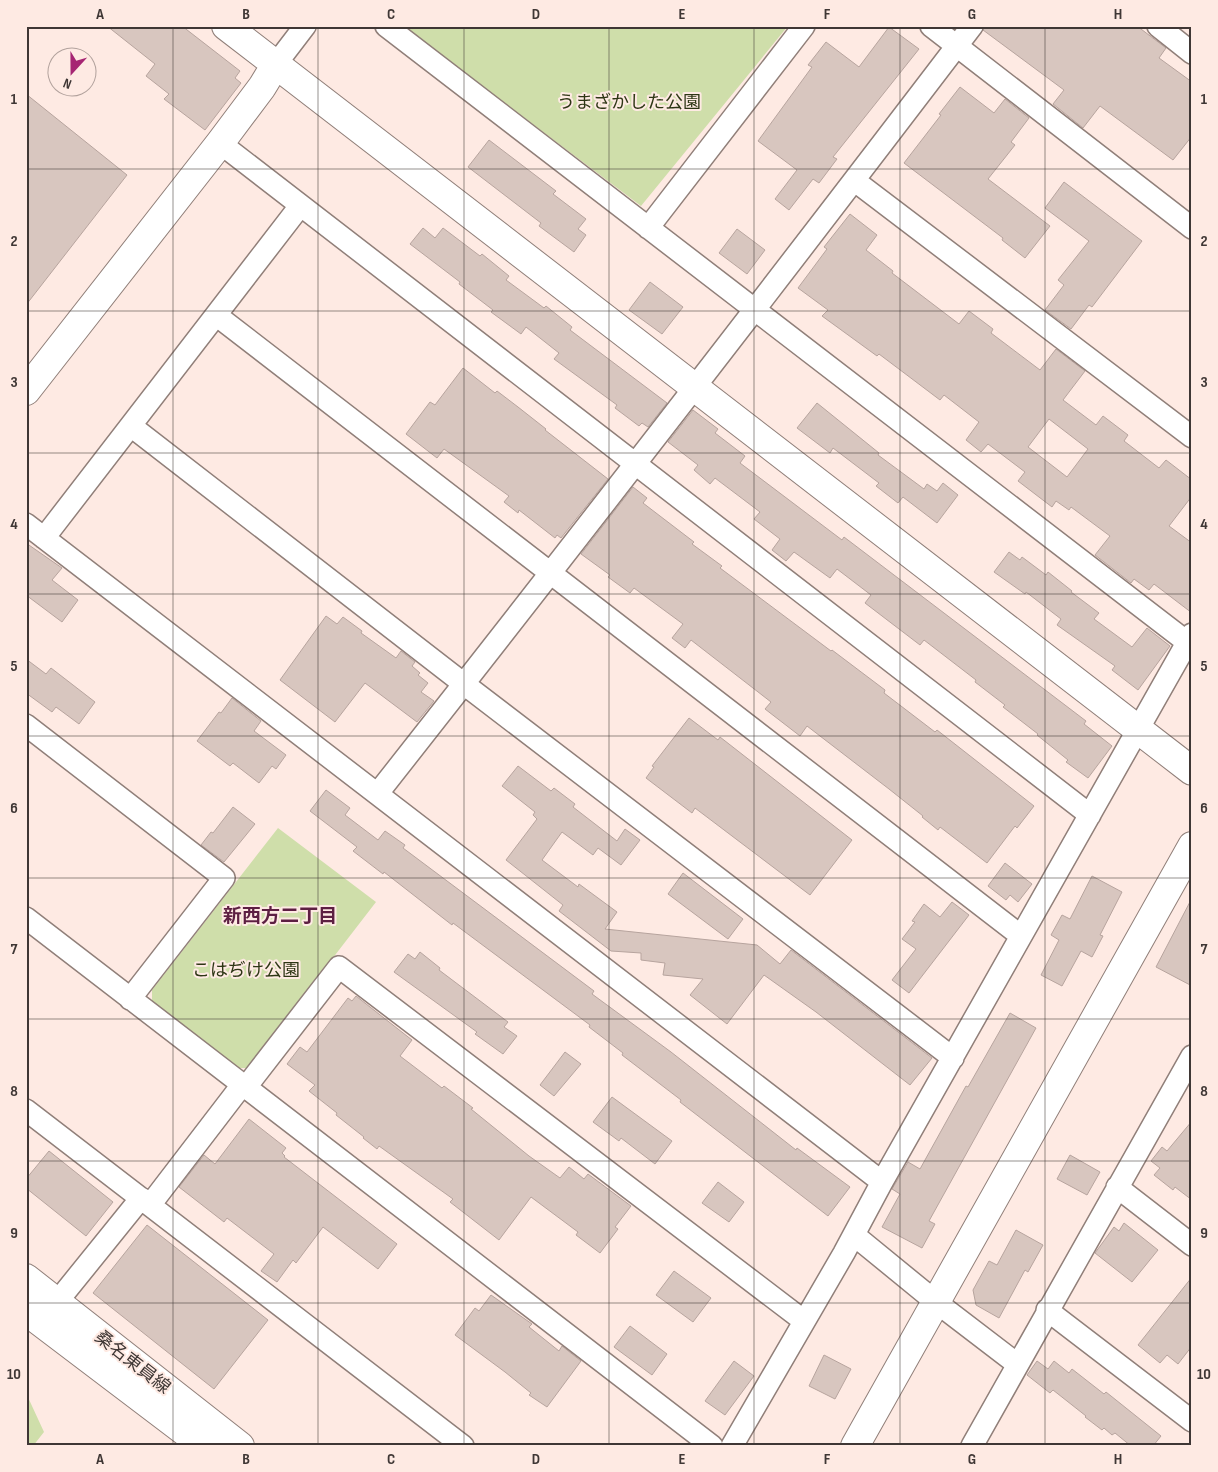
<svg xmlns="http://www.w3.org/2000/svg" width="1218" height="1472" viewBox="0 0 1218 1472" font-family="'Sofia Sans Condensed','Noto Sans JP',sans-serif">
	<rect width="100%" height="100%" fill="#feeae3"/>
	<!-- green -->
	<path fill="#cfdeaa" d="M 403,26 L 788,26 L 641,206 Z
		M 278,828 L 376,902 L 248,1068 L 236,1068 L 152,1001 L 152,990 Z
		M 26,1393 L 44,1432 L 33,1446 L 26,1446 Z"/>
	<!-- building -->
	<path fill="#d8c6bf" stroke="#b7a49e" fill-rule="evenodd" d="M 107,26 L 182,26 L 240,71 L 235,78 L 241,83 L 205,130 L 164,99 L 169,94 L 146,76 L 155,64 Z
		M 984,26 L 1137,26 L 1166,48 L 1159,58 L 1192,82 L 1192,136 L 1173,160 L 1100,106 L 1083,128 L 1053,104 L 1064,90 L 983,30 Z
		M 889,27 L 919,49 L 833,157 L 837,159 L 819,183 L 813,179 L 789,210 L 775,199 L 797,170 L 758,141 L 812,67 L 808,65 L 826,42 L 859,67 Z
		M 960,87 L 994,113 L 1005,99 L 1029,118 L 1011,142 L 1015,145 L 988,179 L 1050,226 L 1025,258 L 1002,240 L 1003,238 L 904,163 L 941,115 L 939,114 Z
		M 26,94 L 127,175 L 26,305 Z
		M 489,140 L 556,191 L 553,194 L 586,219 L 578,229 L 586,235 L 574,252 L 539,226 L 541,223 L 468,167 Z
		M 1064,182 L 1142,241 L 1092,307 L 1089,305 L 1071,329 L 1045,310 L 1064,285 L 1058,280 L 1089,241 L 1045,208 Z
		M 850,214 L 877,235 L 866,250 L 893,271 L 892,273 L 959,324 L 969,311 L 993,329 L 991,333 L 1040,370 L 1056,349 L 1085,371 L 1063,400 L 1096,425 L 1103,416 L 1128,435 L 1124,441 L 1159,468 L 1166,460 L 1192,480 L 1192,496 L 1169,526 L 1192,543 L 1192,613 L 1154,584 L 1149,590 L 1134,579 L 1131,583 L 1095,555 L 1110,536 L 1071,507 L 1069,510 L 1056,501 L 1052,507 L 1018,481 L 1025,472 L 988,444 L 981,452 L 966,440 L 979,422 L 944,395 L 940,400 L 879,354 L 877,356 L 822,316 L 828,310 L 798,288 L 827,249 L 824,247 ZM 1049,419 L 1088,449 L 1067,477 L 1028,447 Z
		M 423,228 L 435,238 L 443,228 L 480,256 L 482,254 L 509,276 L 506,280 L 544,308 L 546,306 L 572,327 L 570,330 L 667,403 L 648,427 L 642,423 L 639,426 L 615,408 L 617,405 L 554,359 L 559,353 L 526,327 L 521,334 L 491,312 L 493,310 L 459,284 L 460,282 L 410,244 Z
		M 737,229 L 765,250 L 747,274 L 719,253 Z
		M 650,282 L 683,307 L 662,334 L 629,310 Z
		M 463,368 L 495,393 L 497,391 L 518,407 L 546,429 L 545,430 L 608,479 L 561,538 L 557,535 L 555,538 L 519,510 L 518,513 L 504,502 L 509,496 L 444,449 L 437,458 L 406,434 L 430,402 L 435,405 Z
		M 817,403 L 879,453 L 878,455 L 924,489 L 927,484 L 937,491 L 943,483 L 958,495 L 937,523 L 903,497 L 898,503 L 876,486 L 879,483 L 833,448 L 830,453 L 797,428 Z
		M 693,410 L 718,429 L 715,433 L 745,456 L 740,463 L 842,540 L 844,537 L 1086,721 L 1084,724 L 1112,746 L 1088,778 L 1066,762 L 1068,760 L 1037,735 L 1038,734 L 1003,707 L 1005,705 L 975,682 L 976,680 L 924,640 L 920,645 L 865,603 L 871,595 L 837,569 L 830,578 L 794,552 L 786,561 L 772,550 L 780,539 L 754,519 L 760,512 L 715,478 L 710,484 L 694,470 L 698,465 L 668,442 Z
		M 633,487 L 647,498 L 643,503 L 694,542 L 692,544 L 722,566 L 720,568 L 831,651 L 832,650 L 885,690 L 884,693 L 935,732 L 937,730 L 1034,806 L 1017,828 L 1015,826 L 987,863 L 940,827 L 938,830 L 922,817 L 923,816 L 889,789 L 807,726 L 800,736 L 765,709 L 771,702 L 691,640 L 685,648 L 672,638 L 683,624 L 634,588 L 630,593 L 608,577 L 610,575 L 581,554 Z
		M 26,543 L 62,568 L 52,580 L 78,600 L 62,622 L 26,595 Z
		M 1009,552 L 1020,560 L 1022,557 L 1046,575 L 1048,572 L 1072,591 L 1071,592 L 1099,613 L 1094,619 L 1132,647 L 1147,628 L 1170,646 L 1138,690 L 1112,670 L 1115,666 L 1057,625 L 1061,619 L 1026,592 L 1025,594 L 994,572 Z
		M 326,616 L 337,624 L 343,617 L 362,631 L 361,633 L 396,658 L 401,651 L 415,662 L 412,666 L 420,673 L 418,675 L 428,683 L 421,692 L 434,701 L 417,722 L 365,683 L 335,722 L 280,680 Z
		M 26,659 L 46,674 L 51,668 L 95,702 L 79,724 L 56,707 L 52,712 L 26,693 Z
		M 232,698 L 261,721 L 254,731 L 286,755 L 276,769 L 272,766 L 259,783 L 233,763 L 230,766 L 197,741 L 219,712 L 221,713 Z
		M 689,718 L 718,740 L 720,737 L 852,840 L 810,895 L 695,808 L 692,813 L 646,778 L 654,767 L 652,766 Z
		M 518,766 L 551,791 L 554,788 L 575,804 L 573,807 L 617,841 L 625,829 L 640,840 L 621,865 L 598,848 L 593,855 L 562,832 L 542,860 L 578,887 L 579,884 L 617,912 L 605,929 L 757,945 L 780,964 L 791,950 L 932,1058 L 910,1085 L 816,1012 L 764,975 L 727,1024 L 690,995 L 703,979 L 663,975 L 665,963 L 641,960 L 641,953 L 611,951 L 559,911 L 563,905 L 506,860 L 537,819 L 533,815 L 535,812 L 502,786 Z
		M 326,790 L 350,808 L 345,815 L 378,840 L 385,831 L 405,845 L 403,848 L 594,991 L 592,994 L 671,1052 L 796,1150 L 797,1148 L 850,1187 L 828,1216 L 680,1102 L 681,1100 L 622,1055 L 623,1053 L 589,1027 L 590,1025 L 453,923 L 452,925 L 384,872 L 383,874 L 353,851 L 357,847 L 310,811 Z
		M 233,807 L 255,824 L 224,862 L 201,845 L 211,832 L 213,833 Z
		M 1005,863 L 1032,884 L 1018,902 L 1010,895 L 1006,900 L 988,886 Z
		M 683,873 L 743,919 L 728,939 L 668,894 Z
		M 1092,876 L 1122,892 L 1100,935 L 1103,936 L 1092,957 L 1081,951 L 1062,986 L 1041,975 L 1059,940 L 1051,935 L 1062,915 L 1070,919 Z
		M 1192,898 L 1192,986 L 1156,967 Z
		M 952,902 L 969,915 L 909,993 L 892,980 L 916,949 L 902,939 L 915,922 L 912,921 L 924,904 L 940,917 Z
		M 420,952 L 440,968 L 439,970 L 508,1022 L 504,1027 L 517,1036 L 503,1054 L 475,1034 L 477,1032 L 394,972 L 408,954 L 415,959 Z
		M 356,996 L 412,1040 L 400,1056 L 442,1088 L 444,1086 L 473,1108 L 471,1109 L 529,1156 L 560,1178 L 569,1167 L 584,1179 L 588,1174 L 631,1206 L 615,1227 L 618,1229 L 600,1253 L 576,1235 L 578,1232 L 531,1197 L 499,1240 L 450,1202 L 453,1199 L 379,1146 L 377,1149 L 363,1138 L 364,1137 L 336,1115 L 337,1113 L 309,1091 L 315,1085 L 287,1064 L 300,1047 L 307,1052 L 348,998 L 352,1001 Z
		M 1010,1013 L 1036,1028 L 929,1221 L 935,1224 L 922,1248 L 882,1227 L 900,1194 L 892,1189 L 908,1162 L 920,1169 L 966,1086 L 968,1087 Z
		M 565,1052 L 581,1064 L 554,1096 L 540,1085 Z
		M 612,1097 L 672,1141 L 655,1164 L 621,1138 L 619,1141 L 593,1122 Z
		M 249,1119 L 286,1148 L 282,1153 L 285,1156 L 284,1157 L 397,1244 L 378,1269 L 323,1227 L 296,1263 L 293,1260 L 277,1282 L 261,1271 L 274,1254 L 227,1218 L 224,1222 L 179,1187 L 204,1155 L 215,1164 Z
		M 1192,1121 L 1192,1200 L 1175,1187 L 1173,1190 L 1154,1175 L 1160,1168 L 1151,1161 L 1162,1147 L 1167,1151 Z
		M 49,1151 L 113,1202 L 86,1236 L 26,1188 L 26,1179 Z
		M 1070,1155 L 1100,1172 L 1087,1195 L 1057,1179 Z
		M 718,1182 L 744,1202 L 729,1222 L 702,1203 Z
		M 1124,1223 L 1158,1250 L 1132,1282 L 1095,1253 L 1114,1227 L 1119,1231 Z
		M 147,1225 L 268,1320 L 214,1389 L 93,1293 Z
		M 1016,1230 L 1043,1245 L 1028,1272 L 1025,1270 L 999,1318 L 976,1305 L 973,1290 L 989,1261 L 997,1265 Z
		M 674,1271 L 711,1298 L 693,1322 L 656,1295 Z
		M 1192,1277 L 1192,1346 L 1178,1364 L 1167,1355 L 1160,1363 L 1138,1345 Z
		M 491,1295 L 532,1324 L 529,1327 L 559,1351 L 562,1346 L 581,1361 L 547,1407 L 529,1395 L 531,1393 L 505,1372 L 455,1335 L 475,1308 L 479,1311 Z
		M 630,1326 L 667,1354 L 652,1375 L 614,1347 Z
		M 824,1355 L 851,1369 L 835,1399 L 809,1386 Z
		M 734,1361 L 754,1376 L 725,1415 L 705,1401 Z
		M 1037,1361 L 1048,1369 L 1054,1361 L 1069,1373 L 1072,1369 L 1104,1394 L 1106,1392 L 1161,1436 L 1153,1446 L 1131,1446 L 1115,1433 L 1112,1435 L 1104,1428 L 1102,1430 L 1085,1417 L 1086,1416 L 1053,1390 L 1050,1393 L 1027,1375 Z"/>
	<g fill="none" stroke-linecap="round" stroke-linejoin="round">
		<!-- minor casing -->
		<g stroke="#907f79" stroke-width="24">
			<path id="minor" d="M 386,26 L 1187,642
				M 931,26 L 1192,228
				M 1158,26 L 1192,53
				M 276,64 L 305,26
				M 220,143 L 1090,815
				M 855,181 L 1192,437
				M 648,228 L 804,26
				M 216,315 L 1021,936
				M 131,426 L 464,684 L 953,1058
				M 26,524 L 882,1182
				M 44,538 L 300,206
				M 26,725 L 224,878 L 130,999
				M 378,793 C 578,539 776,283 972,26
				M 26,918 L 712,1446
				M 246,1087 L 339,967 L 804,1321
				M 26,1110 L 463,1446
				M 1117,1187 L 1192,1245
				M 150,1205 L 242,1085
				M 854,1235 L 936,1302 L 1017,1364
				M 57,1302 L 141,1198
				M 1047,1310 L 1192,1421
				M 732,1446 L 844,1253 L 882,1182 L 1192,634
				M 972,1446 L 1192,1056"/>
		</g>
		<!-- tertiary casing -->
		<g stroke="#907f79" stroke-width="30">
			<path id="tertiary" d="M 226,26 L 1192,771
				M 26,391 L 220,143 L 262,87 L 276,64
				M 855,1446 L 1192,846"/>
		</g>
		<!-- secondary casing -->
		<g stroke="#907f79" stroke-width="30">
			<path id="secondary" d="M 26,1278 L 240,1446
				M 26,1311 L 204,1446"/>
		</g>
		<!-- minor -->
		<use href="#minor" stroke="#fff" stroke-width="21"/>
		<!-- tertiary -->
		<use href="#tertiary" stroke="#fff" stroke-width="28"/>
		<!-- secondary -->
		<use href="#secondary" stroke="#fff" stroke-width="28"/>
	</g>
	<!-- grid -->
	<path fill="none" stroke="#3f3735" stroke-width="1" stroke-opacity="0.55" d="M 173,26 L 173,1446M 318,26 L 318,1446M 464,26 L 464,1446M 609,26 L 609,1446M 754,26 L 754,1446M 900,26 L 900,1446M 1045,26 L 1045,1446M 26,169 L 1192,169M 26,311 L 1192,311M 26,453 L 1192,453M 26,594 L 1192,594M 26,736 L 1192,736M 26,878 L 1192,878M 26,1019 L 1192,1019M 26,1161 L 1192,1161M 26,1303 L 1192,1303"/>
	<g text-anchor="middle" stroke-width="4" stroke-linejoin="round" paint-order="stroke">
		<!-- park labels -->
		<g font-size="18" fill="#2e3615" stroke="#feeae3">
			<text x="629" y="108">うまざかした公園</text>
			<text x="246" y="976">こはぢけ公園</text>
		</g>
		<!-- street labels -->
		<g font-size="18" fill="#3f3735" stroke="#feeae3">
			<text transform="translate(133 1362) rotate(38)" y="6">桑名東員線</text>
		</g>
		<!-- neighbourhood labels -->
		<g font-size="19" font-weight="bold" fill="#5d1f42" stroke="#feeae3">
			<text x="280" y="922">新西方二丁目</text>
		</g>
	</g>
	<!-- border -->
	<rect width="1218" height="1472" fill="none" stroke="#feeae3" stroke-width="55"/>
	<!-- north arrow -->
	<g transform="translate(72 72) rotate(201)"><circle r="24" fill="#feeae3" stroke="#b2a29d"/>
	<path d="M0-4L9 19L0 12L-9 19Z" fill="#a62573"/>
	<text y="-8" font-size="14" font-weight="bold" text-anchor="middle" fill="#3f3735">N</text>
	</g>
	<rect x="28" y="28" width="1162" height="1416" fill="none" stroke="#3f3735" stroke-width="2"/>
	<g font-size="16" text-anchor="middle" font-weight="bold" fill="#3f3735">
		<text x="100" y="19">A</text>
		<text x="246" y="19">B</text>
		<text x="391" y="19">C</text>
		<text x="536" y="19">D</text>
		<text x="682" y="19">E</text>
		<text x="827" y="19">F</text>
		<text x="972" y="19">G</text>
		<text x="1118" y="19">H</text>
		<text x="14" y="104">1</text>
		<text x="1204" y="104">1</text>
		<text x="14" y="246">2</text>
		<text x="1204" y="246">2</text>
		<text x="14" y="387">3</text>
		<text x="1204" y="387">3</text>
		<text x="14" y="529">4</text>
		<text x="1204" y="529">4</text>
		<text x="14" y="671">5</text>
		<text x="1204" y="671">5</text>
		<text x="14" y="813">6</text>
		<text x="1204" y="813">6</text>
		<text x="14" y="954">7</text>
		<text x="1204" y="954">7</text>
		<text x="14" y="1096">8</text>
		<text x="1204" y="1096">8</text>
		<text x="14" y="1238">9</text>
		<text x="1204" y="1238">9</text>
		<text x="14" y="1379">10</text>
		<text x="1204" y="1379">10</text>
		<text x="100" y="1464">A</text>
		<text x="246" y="1464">B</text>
		<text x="391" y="1464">C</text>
		<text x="536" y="1464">D</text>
		<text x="682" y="1464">E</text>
		<text x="827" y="1464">F</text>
		<text x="972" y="1464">G</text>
		<text x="1118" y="1464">H</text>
	</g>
</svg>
